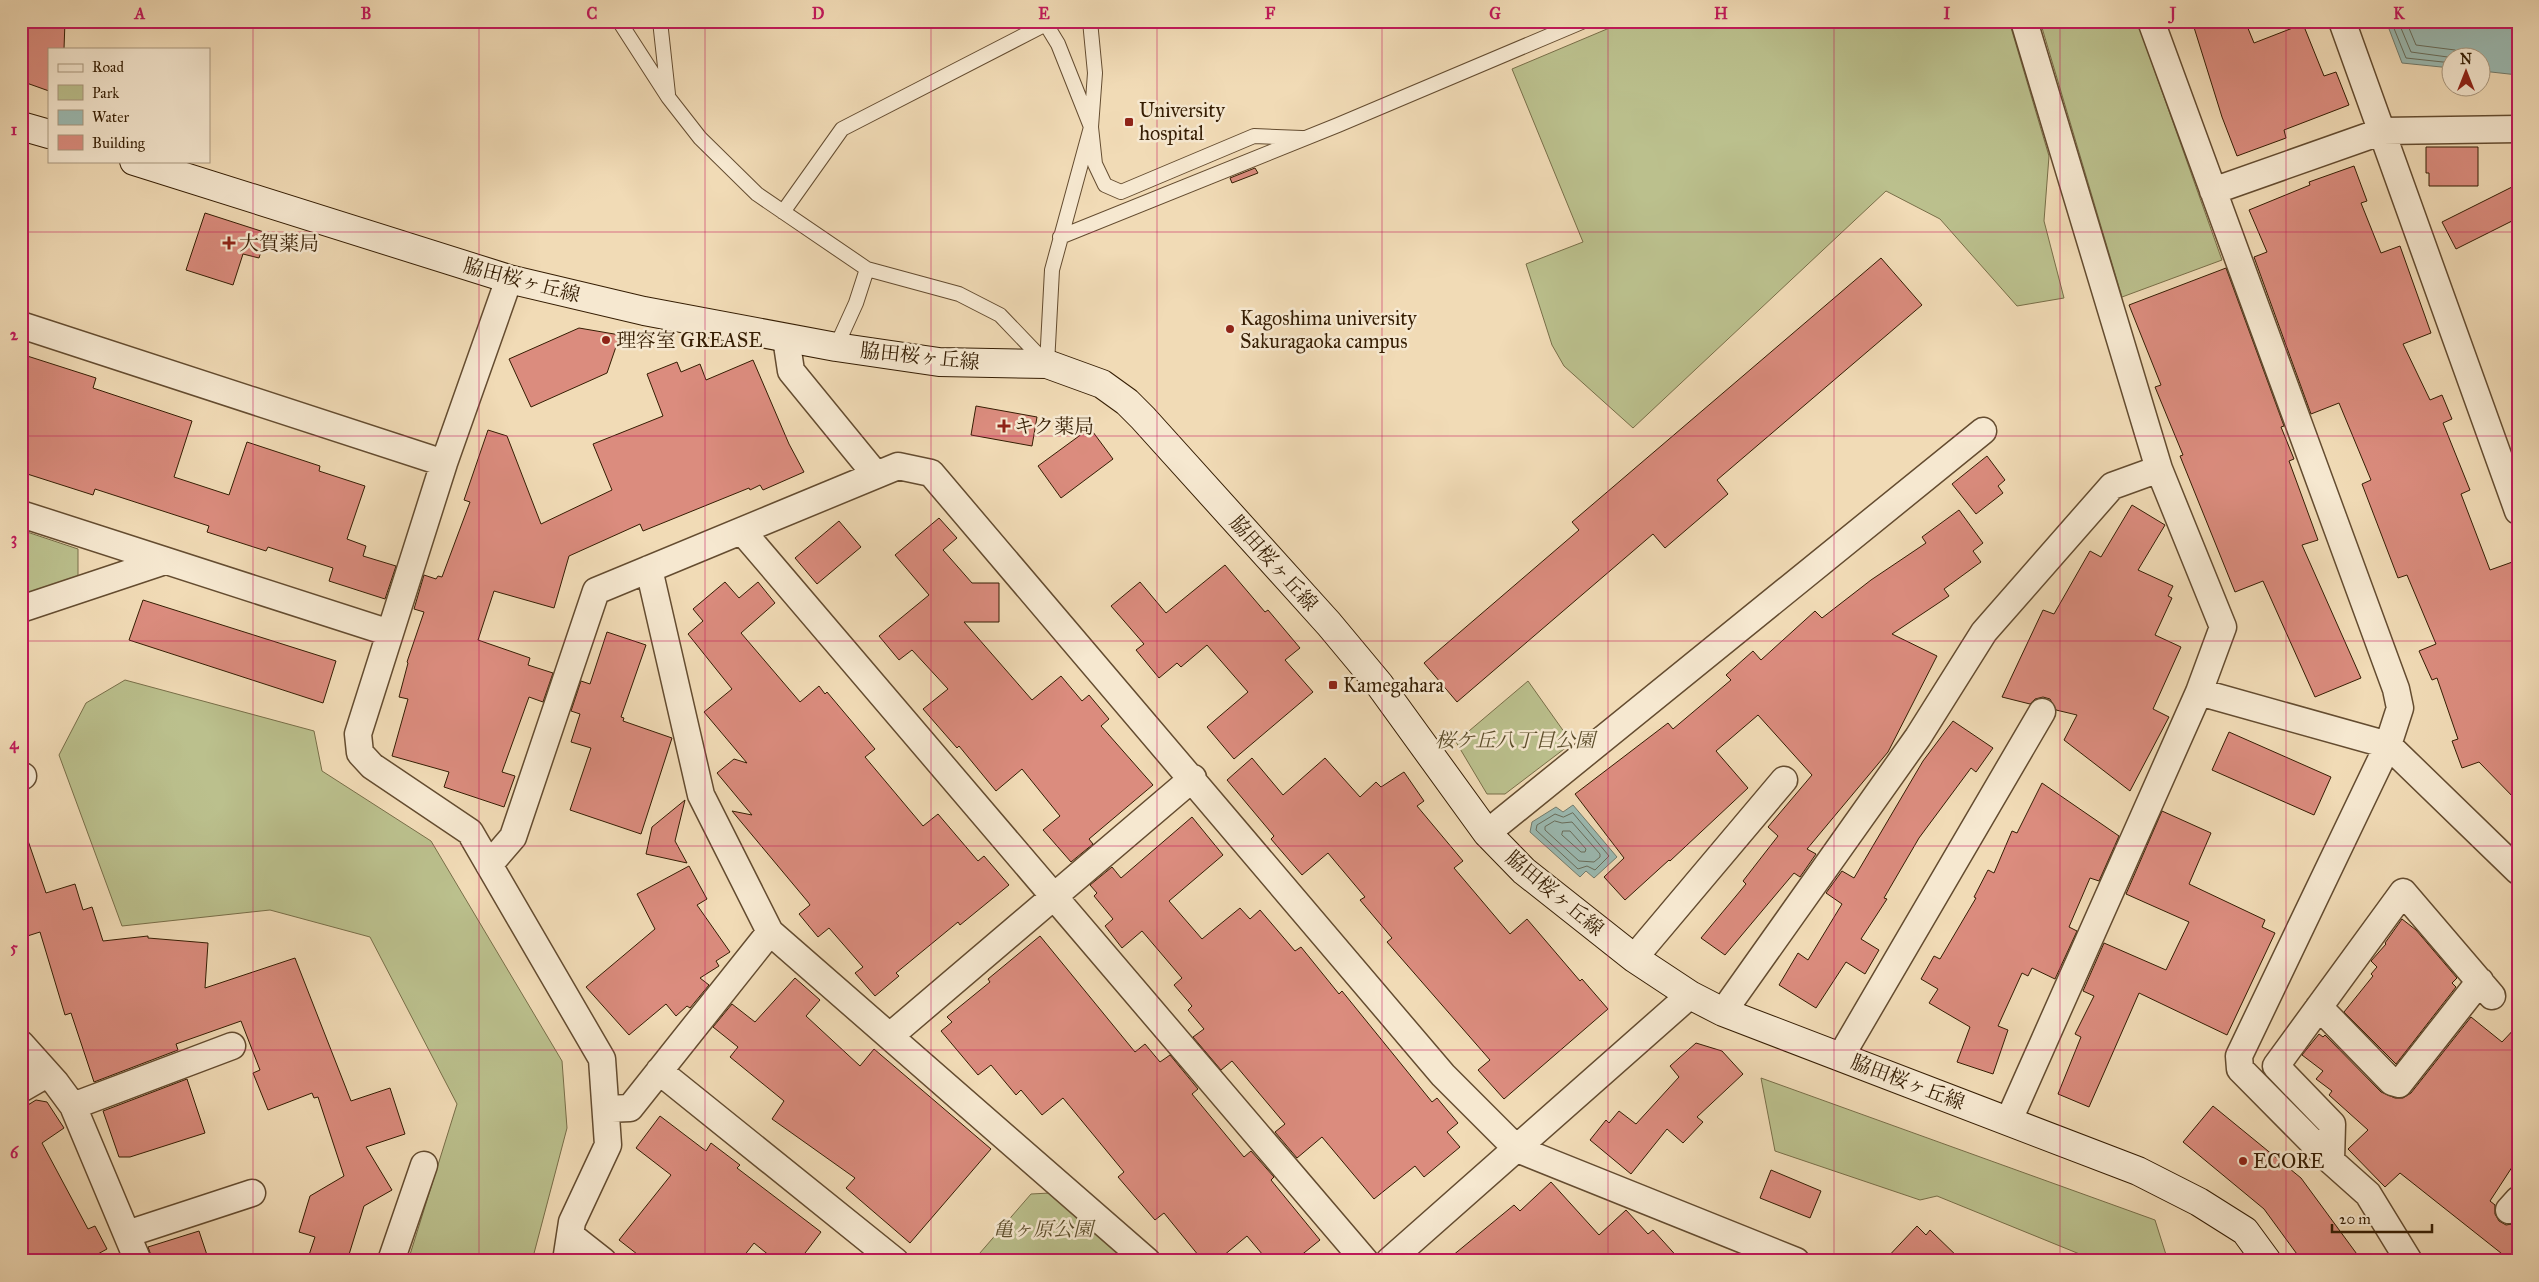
<svg xmlns="http://www.w3.org/2000/svg" width="2539" height="1282" viewBox="0 0 2539 1282" font-family="'IM FELL Great Primer','Noto Serif JP',serif">
	<rect width="100%" height="100%" fill="#f1dbb6"/>
	<filter id="stains"><feTurbulence type="fractalNoise" baseFrequency=".004" numOctaves="4"/><feColorMatrix values="0 0 0 0 .2 0 0 0 0 .09 0 0 0 0 .02 0 0 0 .5 -.17"/></filter>
	<radialGradient id="worn" r=".72"><stop offset=".6" stop-color="#630" stop-opacity="0"/><stop offset="1" stop-color="#630" stop-opacity=".3"/></radialGradient>
	<!-- green -->
	<path fill="#bbc08d" stroke="#786e48" d="M 1626,21 L 2009,21 L 2049,156 L 2044,221 L 2064,298 L 2017,306 L 1940,219 L 1886,191 L 1633,428 L 1564,366 L 1552,345 L 1526,264 L 1583,242 L 1512,69 Z
		M 2040,21 L 2137,21 L 2222,260 L 2122,297 Z
		M 21,530 L 78,549 L 78,578 L 21,596 Z
		M 125,680 L 314,731 L 322,771 L 431,841 L 562,1061 L 567,1128 L 532,1261 L 408,1261 L 457,1104 L 370,937 L 270,910 L 122,926 L 59,755 L 86,703 Z
		M 1528,681 L 1572,743 L 1505,794 L 1487,794 L 1456,742 Z
		M 1761,1078 L 2155,1220 L 2168,1261 L 2087,1261 L 2082,1255 L 1937,1196 L 1920,1200 L 1775,1151 Z
		M 1050,1193 L 1127,1261 L 973,1261 L 1031,1194 Z"/>
	<!-- water -->
	<path fill="#9bbab2" stroke="#727b6c" d="M 2386,21 L 2518,21 L 2518,75 L 2482,71 L 2482,58 L 2452,58 L 2451,68 L 2402,63 Z
		M 1573,805 L 1617,857 L 1594,878 L 1586,871 L 1580,877 L 1530,832 L 1532,822 L 1556,807 L 1563,812 Z"/>
	<g fill="none" stroke-linecap="round" stroke-linejoin="round">
		<!-- shore -->
		<path stroke="#686c5a" stroke-width="1" d="M 2391,21 L 2406,58 L 2452,63
			M 2398,21 L 2411,52 L 2455,58
			M 2406,21 L 2416,45 L 2455,50 L 2467,58
			M 1573,813 L 1609,856 L 1595,870 L 1587,866 L 1578,869 L 1536,830 L 1537,825 L 1555,814 L 1563,817 Z
			M 1555,821 L 1562,823 L 1572,822 L 1600,854 L 1600,857 L 1594,862 L 1579,861 L 1545,830 L 1545,827 Z
			M 1563,831 L 1570,831 L 1586,849 L 1585,852 L 1581,852 L 1562,835 Z"/>
	</g>
	<!-- building -->
	<path fill="#db8c7e" stroke="#351d03" d="M 21,21 L 65,21 L 64,49 L 49,49 L 49,91 L 21,81 Z
		M 2192,21 L 2245,21 L 2254,43 L 2303,24 L 2324,76 L 2336,72 L 2349,105 L 2284,130 L 2286,138 L 2237,156 L 2222,117 Z
		M 2426,147 L 2478,147 L 2478,186 L 2429,186 L 2429,173 L 2426,173 Z
		M 2354,166 L 2367,201 L 2361,203 L 2381,253 L 2400,246 L 2431,333 L 2403,344 L 2430,400 L 2442,395 L 2452,419 L 2443,423 L 2470,490 L 2461,494 L 2490,570 L 2518,560 L 2518,802 L 2479,762 L 2462,768 L 2452,741 L 2458,739 L 2437,678 L 2432,680 L 2419,651 L 2436,644 L 2407,575 L 2398,578 L 2362,484 L 2371,480 L 2339,403 L 2311,414 L 2254,257 L 2267,252 L 2249,210 L 2310,185 L 2309,182 Z
		M 1255,168 L 1258,173 L 1232,183 L 1230,178 Z
		M 2518,184 L 2518,218 L 2456,249 L 2442,222 Z
		M 205,213 L 267,233 L 259,258 L 243,254 L 233,285 L 186,270 Z
		M 1881,258 L 1922,305 L 1717,480 L 1728,494 L 1665,548 L 1653,534 L 1457,702 L 1424,663 L 1579,530 L 1572,522 Z
		M 2226,268 L 2284,426 L 2281,427 L 2294,459 L 2289,461 L 2318,540 L 2302,545 L 2361,678 L 2315,697 L 2263,581 L 2235,592 L 2180,456 L 2183,455 L 2155,387 L 2161,385 L 2129,305 Z
		M 579,328 L 620,335 L 607,373 L 531,407 L 509,359 Z
		M 21,354 L 96,378 L 93,388 L 192,421 L 174,477 L 229,495 L 247,442 L 320,466 L 319,471 L 365,486 L 347,539 L 366,546 L 363,556 L 396,566 L 385,599 L 329,581 L 333,568 L 268,547 L 266,551 L 207,532 L 209,526 L 95,489 L 93,495 L 21,472 Z
		M 753,360 L 789,444 L 804,472 L 763,490 L 760,485 L 750,490 L 749,488 L 643,531 L 640,524 L 569,556 L 554,608 L 494,591 L 478,640 L 530,658 L 528,665 L 553,673 L 543,702 L 529,697 L 502,772 L 515,776 L 504,807 L 444,787 L 449,772 L 392,756 L 408,699 L 399,697 L 408,663 L 407,662 L 424,612 L 414,609 L 424,575 L 436,579 L 438,576 L 442,577 L 470,502 L 464,500 L 488,430 L 507,436 L 541,524 L 612,490 L 593,444 L 663,416 L 647,374 L 677,362 L 681,372 L 700,364 L 706,380 Z
		M 976,406 L 1037,417 L 1032,446 L 971,435 Z
		M 1090,428 L 1113,459 L 1061,498 L 1038,466 Z
		M 1987,456 L 2005,480 L 1998,486 L 2003,493 L 1976,514 L 1952,484 Z
		M 2132,505 L 2165,525 L 2138,570 L 2173,586 L 2168,596 L 2172,598 L 2155,635 L 2181,647 L 2153,709 L 2169,717 L 2130,791 L 2064,740 L 2077,715 L 2056,710 L 2050,699 L 2043,697 L 2035,699 L 2030,704 L 2002,697 L 2043,610 L 2054,614 L 2090,551 L 2101,557 Z
		M 1959,510 L 1983,543 L 1973,551 L 1981,562 L 1944,589 L 1949,596 L 1892,634 L 1937,656 L 1888,752 L 1807,849 L 1816,854 L 1800,877 L 1794,873 L 1725,955 L 1701,938 L 1746,884 L 1743,881 L 1778,836 L 1768,827 L 1812,775 L 1758,715 L 1716,751 L 1748,788 L 1670,861 L 1669,860 L 1625,900 L 1604,877 L 1624,858 L 1575,794 L 1668,723 L 1673,729 L 1731,680 L 1726,675 L 1753,651 L 1761,660 L 1815,611 L 1822,618 L 1871,580 L 1926,543 L 1922,537 Z
		M 939,518 L 957,538 L 943,550 L 972,583 L 999,583 L 999,622 L 964,622 L 1032,700 L 1061,676 L 1082,701 L 1089,695 L 1109,719 L 1101,726 L 1153,785 L 1089,839 L 1093,844 L 1071,862 L 1043,830 L 1060,816 L 1022,769 L 996,791 L 959,746 L 957,748 L 923,709 L 948,689 L 912,650 L 899,660 L 879,636 L 929,595 L 895,555 Z
		M 839,521 L 861,547 L 817,584 L 795,558 Z
		M 1225,565 L 1265,612 L 1268,610 L 1300,648 L 1285,660 L 1313,692 L 1234,759 L 1207,727 L 1248,692 L 1207,645 L 1181,667 L 1177,663 L 1159,678 L 1136,650 L 1144,644 L 1111,606 L 1140,582 L 1166,613 Z
		M 725,582 L 739,598 L 758,582 L 775,603 L 741,633 L 800,702 L 819,686 L 825,694 L 827,692 L 875,749 L 865,757 L 923,826 L 938,814 L 978,861 L 984,856 L 1009,885 L 960,925 L 958,922 L 896,973 L 899,976 L 875,996 L 855,973 L 863,967 L 829,928 L 818,937 L 799,914 L 810,905 L 808,902 L 732,811 L 752,815 L 717,773 L 734,759 L 747,763 L 704,712 L 732,689 L 688,634 L 703,621 L 693,609 Z
		M 143,600 L 336,661 L 323,703 L 129,640 Z
		M 607,632 L 646,645 L 621,717 L 624,718 L 623,721 L 672,738 L 641,834 L 570,810 L 591,748 L 571,742 L 580,714 L 571,711 L 581,681 L 590,684 Z
		M 1953,721 L 1993,748 L 1976,772 L 1971,768 L 1919,838 L 1884,898 L 1887,899 L 1861,939 L 1879,950 L 1865,974 L 1846,962 L 1816,1008 L 1779,985 L 1798,953 L 1808,960 L 1842,904 L 1826,893 L 1842,871 L 1854,878 L 1923,761 Z
		M 2229,732 L 2331,777 L 2314,815 L 2212,770 Z
		M 1252,758 L 1283,795 L 1325,758 L 1360,797 L 1376,782 L 1381,787 L 1404,772 L 1424,801 L 1417,806 L 1463,861 L 1454,868 L 1510,934 L 1527,919 L 1580,981 L 1582,979 L 1608,1009 L 1504,1099 L 1478,1070 L 1490,1060 L 1387,942 L 1392,938 L 1360,900 L 1365,897 L 1328,853 L 1302,875 L 1271,839 L 1274,836 L 1227,780 Z
		M 2042,783 L 2119,836 L 2099,881 L 2090,878 L 2069,927 L 2077,931 L 2055,979 L 2032,968 L 2028,976 L 2022,973 L 1998,1026 L 2008,1030 L 1993,1074 L 1957,1062 L 1970,1027 L 1929,1003 L 1938,989 L 1921,979 L 1934,956 L 1940,959 L 1976,898 L 1974,897 L 1988,870 L 1994,873 L 2012,831 L 2017,833 Z
		M 685,800 L 675,841 L 687,863 L 646,854 L 652,827 Z
		M 2162,811 L 2211,833 L 2189,884 L 2265,920 L 2262,927 L 2275,933 L 2227,1035 L 2139,993 L 2089,1107 L 2058,1094 L 2081,1037 L 2075,1034 L 2094,996 L 2083,991 L 2104,943 L 2166,970 L 2189,922 L 2126,894 Z
		M 1192,817 L 1223,855 L 1169,901 L 1202,939 L 1240,908 L 1250,919 L 1260,910 L 1295,951 L 1301,947 L 1339,994 L 1342,991 L 1432,1102 L 1437,1098 L 1458,1123 L 1447,1132 L 1460,1147 L 1424,1177 L 1415,1166 L 1374,1199 L 1322,1137 L 1297,1158 L 1275,1132 L 1285,1124 L 1232,1061 L 1221,1070 L 1193,1037 L 1204,1029 L 1188,1010 L 1192,1006 L 1174,985 L 1182,978 L 1142,931 L 1122,948 L 1105,926 L 1113,919 L 1094,896 L 1097,893 L 1090,885 L 1112,867 L 1121,878 Z
		M 25,832 L 46,893 L 75,884 L 83,910 L 92,907 L 103,941 L 148,936 L 148,938 L 208,943 L 205,988 L 295,958 L 351,1101 L 390,1088 L 405,1134 L 366,1147 L 392,1190 L 364,1206 L 347,1261 L 307,1261 L 315,1237 L 299,1232 L 310,1196 L 344,1176 L 318,1097 L 314,1098 L 312,1093 L 268,1110 L 253,1073 L 260,1070 L 241,1021 L 176,1044 L 178,1050 L 94,1082 L 71,1013 L 65,1015 L 40,932 L 21,938 L 21,833 Z
		M 689,866 L 707,899 L 697,905 L 730,952 L 716,961 L 719,966 L 700,978 L 709,985 L 690,1008 L 687,1006 L 676,1016 L 666,1004 L 629,1035 L 586,987 L 655,929 L 637,894 Z
		M 2402,919 L 2416,930 L 2457,978 L 2452,983 L 2456,987 L 2396,1064 L 2344,1012 L 2373,976 L 2371,974 L 2377,967 L 2371,961 L 2386,944 L 2385,943 Z
		M 1040,936 L 1135,1052 L 1145,1044 L 1160,1062 L 1170,1055 L 1198,1089 L 1192,1094 L 1244,1157 L 1251,1151 L 1274,1177 L 1271,1180 L 1320,1240 L 1294,1261 L 1268,1261 L 1247,1236 L 1217,1261 L 1203,1261 L 1164,1213 L 1155,1220 L 1118,1177 L 1124,1172 L 1063,1098 L 1042,1115 L 1021,1090 L 1016,1095 L 991,1065 L 978,1075 L 941,1031 L 952,1022 L 947,1017 L 990,982 L 988,979 Z
		M 795,978 L 820,1000 L 806,1016 L 860,1066 L 874,1049 L 991,1149 L 910,1243 L 846,1188 L 855,1178 L 772,1119 L 784,1101 L 730,1057 L 738,1047 L 713,1027 L 732,1004 L 755,1022 Z
		M 2471,1017 L 2502,1042 L 2518,1025 L 2518,1158 L 2490,1201 L 2495,1205 L 2495,1214 L 2499,1221 L 2506,1225 L 2518,1223 L 2518,1261 L 2511,1261 L 2400,1173 L 2385,1187 L 2348,1149 L 2368,1130 L 2329,1095 L 2332,1091 L 2316,1079 L 2323,1071 L 2302,1055 L 2319,1034 L 2323,1037 L 2325,1035 L 2381,1092 L 2395,1098 L 2403,1098 L 2411,1093 Z
		M 1696,1043 L 1722,1051 L 1743,1074 L 1697,1117 L 1703,1122 L 1683,1143 L 1667,1129 L 1631,1174 L 1590,1140 L 1606,1120 L 1609,1123 L 1619,1111 L 1636,1124 L 1679,1077 L 1670,1066 Z
		M 187,1079 L 205,1133 L 130,1157 L 119,1157 L 103,1111 Z
		M 36,1100 L 47,1102 L 64,1128 L 42,1143 L 88,1229 L 95,1226 L 107,1249 L 85,1261 L 21,1261 L 21,1105 L 23,1108 Z
		M 2213,1106 L 2301,1178 L 2362,1261 L 2302,1261 L 2264,1209 L 2183,1142 Z
		M 660,1116 L 706,1151 L 711,1143 L 740,1165 L 737,1168 L 821,1232 L 799,1261 L 776,1261 L 754,1243 L 740,1261 L 646,1261 L 619,1240 L 671,1175 L 636,1148 Z
		M 1771,1170 L 1821,1191 L 1810,1218 L 1760,1198 Z
		M 1551,1182 L 1599,1235 L 1626,1210 L 1648,1234 L 1653,1230 L 1681,1261 L 1446,1261 L 1514,1205 L 1520,1211 Z
		M 1917,1226 L 1926,1235 L 1930,1230 L 1962,1261 L 1884,1261 Z
		M 199,1231 L 209,1261 L 153,1261 L 148,1247 Z"/>
	<g fill="none" stroke-linecap="round" stroke-linejoin="round">
		<!-- lane casing -->
		<g stroke="#644c30" stroke-width="16">
			<path id="lane" d="M 619,21 L 668,97 L 700,138 L 757,194 L 867,269 L 959,294 L 1000,315 L 1045,362
				M 660,21 L 668,94
				M 1044,21 L 1058,44 L 1091,127 L 1095,164 L 1105,185 L 1121,192 L 1254,136 L 1302,138
				M 783,212 L 842,129 L 1046,24
				M 1060,237 L 1338,125 L 1584,21
				M 836,347 L 856,303 L 867,269
				M 1047,364 L 1052,270 L 1091,127 L 1095,73 L 1090,21"/>
		</g>
		<!-- street casing -->
		<g stroke="#644c30" stroke-width="29">
			<path id="street" d="M 2151,21 L 2396,689 L 2400,708 L 2388,745 L 2239,1056 L 2240,1069 L 2331,1161 L 2368,1194 L 2409,1261
				M 2342,21 L 2518,511
				M 2213,191 L 2383,131 L 2518,129
				M 509,279 L 444,463 L 358,734 L 360,753 L 372,766 L 470,832 L 602,1059 L 608,1145 L 572,1222 L 566,1261
				M 21,325 L 444,463
				M 786,338 L 791,371 L 876,475
				M 21,514 L 390,633
				M 742,531 L 1365,1261
				M 649,569 L 701,795 L 770,932 L 1147,1261
				M 21,609 L 165,561
				M 2199,692 L 2388,745 L 2518,871
				M 21,776 L 23,776
				M 1487,833 L 1983,431
				M 489,865 L 513,837 L 596,591 L 898,466 L 931,473 L 1443,1075 L 1517,1149 L 1796,1261
				M 1634,958 L 1784,780
				M 2319,1007 L 2392,1082 L 2399,1084 L 2480,981
				M 1723,1012 L 1918,737 L 1984,632 L 2112,486 L 2159,469
				M 890,1036 L 1193,778
				M 21,1044 L 56,1083 L 73,1106 L 138,1261
				M 1841,1056 L 2042,712
				M 659,1071 L 895,1261
				M 21,1089 L 47,1074
				M 73,1106 L 232,1046
				M 606,1109 L 630,1108 L 770,932
				M 2009,1120 L 2199,692 L 2223,627 L 2159,469 L 2024,21
				M 2331,1161 L 2332,1124 L 2276,1066 L 2403,892 L 2492,996
				M 2509,1210 L 2518,1200
				M 127,1234 L 252,1193
				M 570,1235 L 603,1261
				M 391,1261 L 424,1165
				M 1389,1261 L 1690,995"/>
		</g>
		<!-- secondary casing -->
		<g stroke="#351d03" stroke-width="30">
			<path id="secondary" d="M 21,126 L 49,134
				M 134,161 L 509,279 L 644,311 L 836,347 L 939,362 L 1047,364 L 1102,384 L 1127,402 L 1143,418 L 1329,624 L 1379,684 L 1487,833 L 1524,871 L 1634,958 L 1690,995 L 1723,1012 L 2138,1171 L 2199,1202 L 2245,1231 L 2267,1261"/>
		</g>
		<!-- lane -->
		<use href="#lane" stroke="#f6e8d0" stroke-width="14"/>
		<!-- street -->
		<use href="#street" stroke="#f6e8d0" stroke-width="26"/>
		<!-- secondary -->
		<use href="#secondary" stroke="#f6e8d0" stroke-width="28"/>
	</g>
	<!-- grid -->
	<path fill="none" stroke="#c2185b" stroke-width="1" stroke-opacity="0.55" d="M 253,21 L 253,1261M 479,21 L 479,1261M 705,21 L 705,1261M 931,21 L 931,1261M 1157,21 L 1157,1261M 1382,21 L 1382,1261M 1608,21 L 1608,1261M 1834,21 L 1834,1261M 2060,21 L 2060,1261M 2286,21 L 2286,1261M 21,232 L 2518,232M 21,436 L 2518,436M 21,641 L 2518,641M 21,846 L 2518,846M 21,1050 L 2518,1050"/>
	<!-- markers -->
	<g fill="#8f2418" stroke="#f6e8d0" stroke-width="2">
		<rect x="1124" y="117" width="10" height="10" rx="2.5"/>
		<path d="M226.5 235.5h5v5h5v5h-5v5h-5v-5h-5v-5h5z"/>
		<circle cx="1230" cy="329" r="5"/>
		<circle cx="606" cy="340" r="5"/>
		<path d="M1001.5 418.5h5v5h5v5h-5v5h-5v-5h-5v-5h5z"/>
		<rect x="1328" y="680" width="10" height="10" rx="2.5"/>
		<circle cx="2243" cy="1161" r="5"/>
	</g>
	<g text-anchor="middle" stroke-width="5" stroke-linejoin="round" paint-order="stroke">
		<!-- poi labels -->
		<g font-size="20" fill="#351d03" stroke="#f6e8d0" text-anchor="start">
			<text x="1139" y="117">University<tspan x="1139" dy="23">hospital</tspan></text>
			<text x="239" y="250">大賀薬局</text>
			<text x="1240" y="325">Kagoshima university<tspan x="1240" dy="23">Sakuragaoka campus</tspan></text>
			<text x="616" y="347">理容室 GREASE</text>
			<text x="1014" y="433">キク薬局</text>
			<text x="1343" y="692">Kamegahara</text>
			<text x="2253" y="1168">ECORE</text>
		</g>
		<!-- street labels -->
		<g font-size="20" fill="#351d03" stroke="#f6e8d0">
			<text transform="translate(522 280) rotate(15)" y="7">脇田桜ヶ丘線</text>
			<text transform="translate(920 356) rotate(6)" y="7">脇田桜ヶ丘線</text>
			<text transform="translate(1274 563) rotate(48)" y="7">脇田桜ヶ丘線</text>
			<text transform="translate(1555 893) rotate(40)" y="7">脇田桜ヶ丘線</text>
			<text transform="translate(1908 1082) rotate(21)" y="7">脇田桜ヶ丘線</text>
		</g>
		<!-- park labels -->
		<g font-size="20" font-style="italic" fill="#5d4e2c" stroke="#f6e8d0">
			<text x="1515" y="747">桜ケ丘八丁目公園</text>
			<text x="1043" y="1236">亀ヶ原公園</text>
		</g>
	</g>
	<!-- margin -->
	<rect width="2539" height="1282" fill="none" stroke="#f1dbb6" stroke-width="55"/>
	<!-- legend -->
	<rect x="48" y="48" width="162" height="115" fill="#f6e8d0" stroke="#a9977e"/>
	<rect x="58" y="64" width="25" height="8" fill="#f6e8d0" stroke="#a9977e"/>
	<text x="92" y="72" font-size="15" fill="#351d03">Road</text>
	<rect x="58" y="85" width="25" height="15" fill="#bbc08d" stroke="#a9977e"/>
	<text x="92" y="98" font-size="15" fill="#351d03">Park</text>
	<rect x="58" y="110" width="25" height="15" fill="#9bbab2" stroke="#a9977e"/>
	<text x="92" y="122" font-size="15" fill="#351d03">Water</text>
	<rect x="58" y="135" width="25" height="15" fill="#db8c7e" stroke="#a9977e"/>
	<text x="92" y="148" font-size="15" fill="#351d03">Building</text>
	<!-- north arrow -->
	<g transform="translate(2466 72)"><circle r="24" fill="#f6e8d0" stroke="#a9977e"/>
	<path d="M0-4L9 19L0 12L-9 19Z" fill="#8f2418"/>
	<text y="-8" font-size="14" font-weight="bold" text-anchor="middle" fill="#351d03">N</text>
	</g>
	<!-- scale -->
	<path d="M2332 1224v8h100v-8" fill="none" stroke="#351d03" stroke-width="2.5"/>
	<text x="2339" y="1224" font-size="15" fill="#351d03" stroke="#f6e8d0" stroke-width="4" paint-order="stroke">20 m</text>
	<rect x="28" y="28" width="2484" height="1226" fill="none" stroke="#c2185b" stroke-width="2"/>
	<g font-size="16" text-anchor="middle" font-weight="bold" fill="#c2185b">
		<text x="140" y="19">A</text>
		<text x="366" y="19">B</text>
		<text x="592" y="19">C</text>
		<text x="818" y="19">D</text>
		<text x="1044" y="19">E</text>
		<text x="1270" y="19">F</text>
		<text x="1495" y="19">G</text>
		<text x="1721" y="19">H</text>
		<text x="1947" y="19">I</text>
		<text x="2173" y="19">J</text>
		<text x="2399" y="19">K</text>
		<text x="14" y="135">1</text>
		<text x="14" y="340">2</text>
		<text x="14" y="544">3</text>
		<text x="14" y="749">4</text>
		<text x="14" y="953">5</text>
		<text x="14" y="1158">6</text>
	</g>
	<rect width="100%" height="100%" filter="url(#stains)"/>
	<rect width="100%" height="100%" fill="url(#worn)"/>
</svg>
